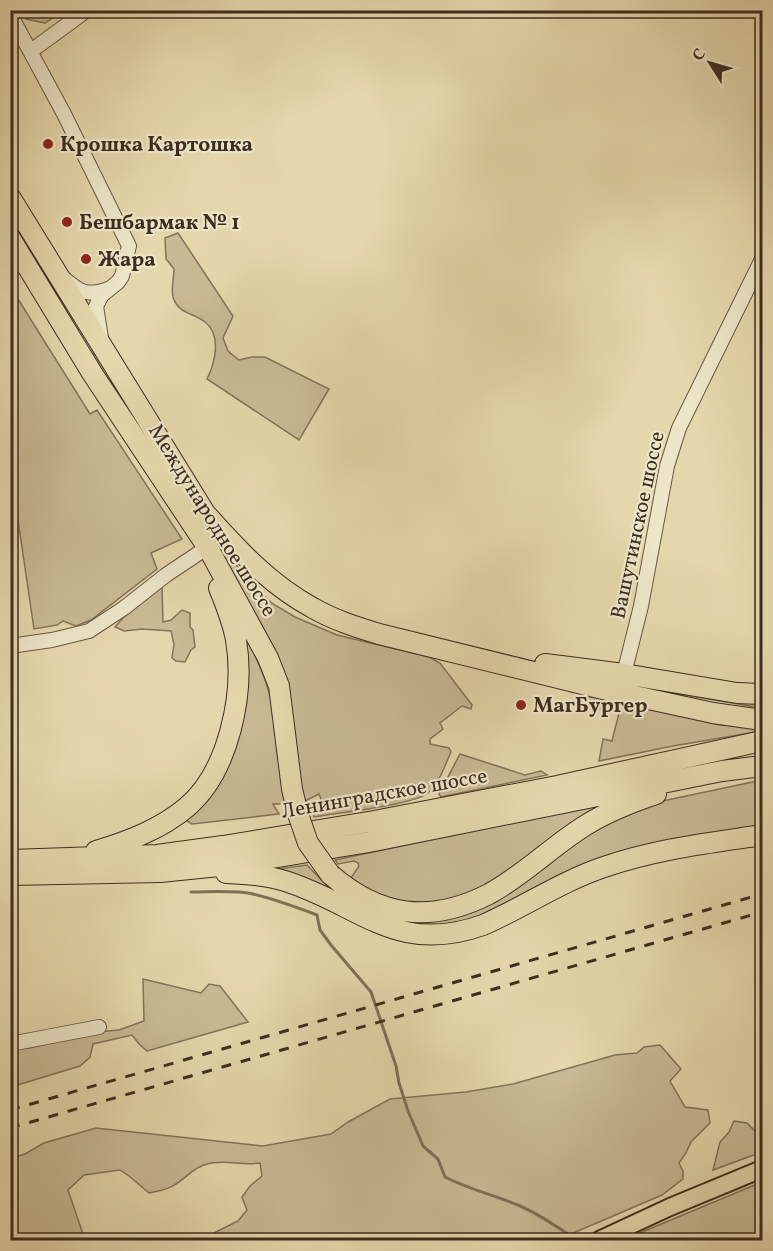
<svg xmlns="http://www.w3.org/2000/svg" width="773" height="1251" viewBox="0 0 773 1251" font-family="Vollkorn,serif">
	<rect width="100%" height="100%" fill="#e4d7ab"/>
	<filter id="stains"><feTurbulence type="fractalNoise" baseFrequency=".00333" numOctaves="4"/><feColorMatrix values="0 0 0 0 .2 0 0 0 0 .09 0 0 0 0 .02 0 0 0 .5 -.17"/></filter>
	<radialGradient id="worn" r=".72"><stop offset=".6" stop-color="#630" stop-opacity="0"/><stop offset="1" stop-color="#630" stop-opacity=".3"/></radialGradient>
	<!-- green -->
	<path fill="#c8ba94" stroke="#83735a" stroke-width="1.5" d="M 21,11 L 63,11 L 45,23 L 26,19 Z
		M 178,233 L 233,316 L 223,338 L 228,351 L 239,360 L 252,357 L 265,357 L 329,389 L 299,440 L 207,379 C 215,363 222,335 205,322 C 194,313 178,314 173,297 C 171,289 174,277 174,269 L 166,259 L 165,238 Z
		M 11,288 L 90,414 L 97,410 L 182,539 L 151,553 L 157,569 L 91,620 L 76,626 L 63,621 L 57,625 L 34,629 L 10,466 Z
		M 95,353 L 158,454 L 157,456 L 92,356 Z
		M 203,524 L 254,587 L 273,604 L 295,617 L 337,635 L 429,657 L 440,663 L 472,705 L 471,709 L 462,706 L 440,723 L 443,729 L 430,739 L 430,744 L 449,748 L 451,752 C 445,765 439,784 428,793 C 413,805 337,813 314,817 L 313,813 C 320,808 323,801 319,794 L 303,802 L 293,720 Z
		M 162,586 L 163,622 L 171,620 L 182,610 L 190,613 L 190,627 L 193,630 L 195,647 L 191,650 L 185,662 L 176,661 L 172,658 L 174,644 L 171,631 L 142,629 L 124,631 L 115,627 L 136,603 Z
		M 238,621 C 249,643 261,665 268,689 C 280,725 280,767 285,804 L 273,804 L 279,814 L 192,824 L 187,821 L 186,815 L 222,771 Z
		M 656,685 L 762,700 L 762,708 L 655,690 Z
		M 597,696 L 720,725 L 762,727 L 762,731 L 673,746 L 599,761 L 603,739 L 612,741 L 619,713 L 577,704 L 587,697 Z
		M 460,754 L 525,775 L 541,771 L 547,775 L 441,797 L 439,794 Z
		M 762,780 L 762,827 L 668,841 L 466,923 L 427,928 L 382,917 L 417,921 L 593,829 L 658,802 Z
		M 611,802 L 486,886 L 468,894 L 434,904 L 394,902 L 349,881 L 359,866 L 358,863 L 354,861 L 338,864 L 335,860 Z
		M 307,865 L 333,892 L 270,870 Z
		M 143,979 L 201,993 L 209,984 L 220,986 L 248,1022 L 147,1051 L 140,1045 L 132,1035 L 93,1044 L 90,1057 L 80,1066 L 11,1087 L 11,1048 L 30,1048 L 96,1032 L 119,1030 L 144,1021 Z
		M 660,1045 L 681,1069 L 670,1081 L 685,1107 L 708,1110 L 710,1123 L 691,1142 L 686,1153 L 679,1163 L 683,1171 L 683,1179 L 662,1195 L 557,1240 L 200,1240 L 238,1221 L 247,1210 L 242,1197 L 250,1186 L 262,1176 L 260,1163 C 242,1166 225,1159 207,1164 C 194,1167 187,1177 176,1184 C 168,1190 158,1191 149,1193 L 129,1176 L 120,1170 L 84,1175 L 68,1190 L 85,1240 L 11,1240 L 11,1158 L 25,1154 L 44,1143 L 96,1128 L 263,1146 L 331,1134 L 348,1122 L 390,1099 L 466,1092 L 513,1084 L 615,1055 L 637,1053 L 644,1047 Z
		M 734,1121 L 747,1123 L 756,1132 L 762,1133 L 762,1152 L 713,1170 L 720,1142 L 729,1132 Z
		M 762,1182 L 762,1240 L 623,1240 Z"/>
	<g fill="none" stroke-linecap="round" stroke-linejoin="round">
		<!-- stream -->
		<path stroke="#807058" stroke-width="3" d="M 191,892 C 211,892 233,890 253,894 C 275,899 296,907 317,915 L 320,930 L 331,945 L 371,992 L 396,1066 L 399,1083 L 408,1111 L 423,1146 L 438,1159 L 445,1177 C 468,1189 491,1194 515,1204 C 537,1212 553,1225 573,1237"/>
		<!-- minor casing -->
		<g stroke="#685744" stroke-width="16">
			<path id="minor" d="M 10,14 L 64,114 L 129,246 L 122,276 L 118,282 L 102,295 L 96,306 L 101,338
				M 31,51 L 87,10
				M 66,280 C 81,293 88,296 108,289
				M 10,646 L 52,640 L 89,631 L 124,608 L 166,575 L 202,551
				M 624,674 L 641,606 L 667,466 L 679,428 L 762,259
				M 10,1044 L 99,1027"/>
		</g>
		<!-- major casing -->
		<g stroke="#3e2c21" stroke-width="20">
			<path id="major" d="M 599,1240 L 670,1207 L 762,1169"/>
		</g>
		<!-- highway casing -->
		<g stroke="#3e2c21" stroke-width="22">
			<path id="highway" d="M 10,197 L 205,513 C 237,549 270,585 313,608 C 334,620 356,627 379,634 L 607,690 L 713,713 L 762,720
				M 10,238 L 92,373 L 208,548 L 268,658 L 279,686 L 292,789 L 298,814
				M 545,664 L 624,674 L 737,693 L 762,694
				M 96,851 C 129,841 161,829 187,807 C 229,771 245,693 236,640 C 233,622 226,605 219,588
				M 10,860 L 157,855 L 223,846 L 374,821 L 557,786 L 762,741
				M 226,873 C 245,874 265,875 285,881 C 361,905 396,956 483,925 C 524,907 562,881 604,867 C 656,849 709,843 762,835
				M 330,874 C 379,917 430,924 489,894 C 524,875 552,846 586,825 C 607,812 632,802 656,794
				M 10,875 L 160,872 L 229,865 L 369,842 L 722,771 L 762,766"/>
		</g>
		<!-- minor -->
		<use href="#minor" stroke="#ede5c8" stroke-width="14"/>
		<!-- major -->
		<use href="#major" stroke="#e4d7ab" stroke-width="16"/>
		<!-- highway -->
		<use href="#highway" stroke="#e4d7ab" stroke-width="20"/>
		<!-- rail -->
		<path stroke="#3e2c21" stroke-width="3" stroke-dasharray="10 10" stroke-linecap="butt" d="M 10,1110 L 762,894
			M 10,1128 L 762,912"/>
		<!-- highway-bridge casing -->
		<g stroke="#3e2c21" stroke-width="22" stroke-linecap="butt">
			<path id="highway-bridge" d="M 298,814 L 308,843 L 330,874"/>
		</g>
		<!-- highway-bridge -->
		<use href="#highway-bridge" stroke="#e4d7ab" stroke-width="20"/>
	</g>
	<!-- markers -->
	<g fill="#8f2418" stroke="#ede5c8" stroke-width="2">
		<circle cx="48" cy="144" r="6"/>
		<circle cx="67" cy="222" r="6"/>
		<circle cx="86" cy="259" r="6"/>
		<circle cx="521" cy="705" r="6"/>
	</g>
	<g text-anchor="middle" stroke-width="4.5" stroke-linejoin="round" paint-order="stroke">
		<!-- poi labels -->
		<g font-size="21" font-weight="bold" fill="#3e2c21" stroke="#ede5c8" text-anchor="start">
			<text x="60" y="151">Крошка Картошка</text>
			<text x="79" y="229">Бешбармак № 1</text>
			<text x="98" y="266">Жара</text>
			<text x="533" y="712">МагБургер</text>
		</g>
		<!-- street labels -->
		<g font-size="21" fill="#3e2c21" stroke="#ede5c8">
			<text transform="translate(213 520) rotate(58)" y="7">Международное шоссе</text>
			<text transform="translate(637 525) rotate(-78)" y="7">Вашутинское шоссе</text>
			<text transform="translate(384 793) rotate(-10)" y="7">Ленинградское шоссе</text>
		</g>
	</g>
	<!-- margin -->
	<rect width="773" height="1251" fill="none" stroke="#e4d7ab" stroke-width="36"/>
	<rect x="12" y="12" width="749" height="1227" fill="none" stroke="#3e2c21" stroke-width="3"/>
	<rect x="18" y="18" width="737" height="1215" fill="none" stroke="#3e2c21" stroke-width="1.5"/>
	<!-- north arrow -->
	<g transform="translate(710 63) rotate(307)" stroke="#ede5c8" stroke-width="4.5" paint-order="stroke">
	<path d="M0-4.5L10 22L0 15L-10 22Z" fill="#3e2c21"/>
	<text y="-9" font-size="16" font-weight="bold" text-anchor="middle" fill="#3e2c21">С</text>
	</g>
	<rect width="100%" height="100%" filter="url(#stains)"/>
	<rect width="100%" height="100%" fill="url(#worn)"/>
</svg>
